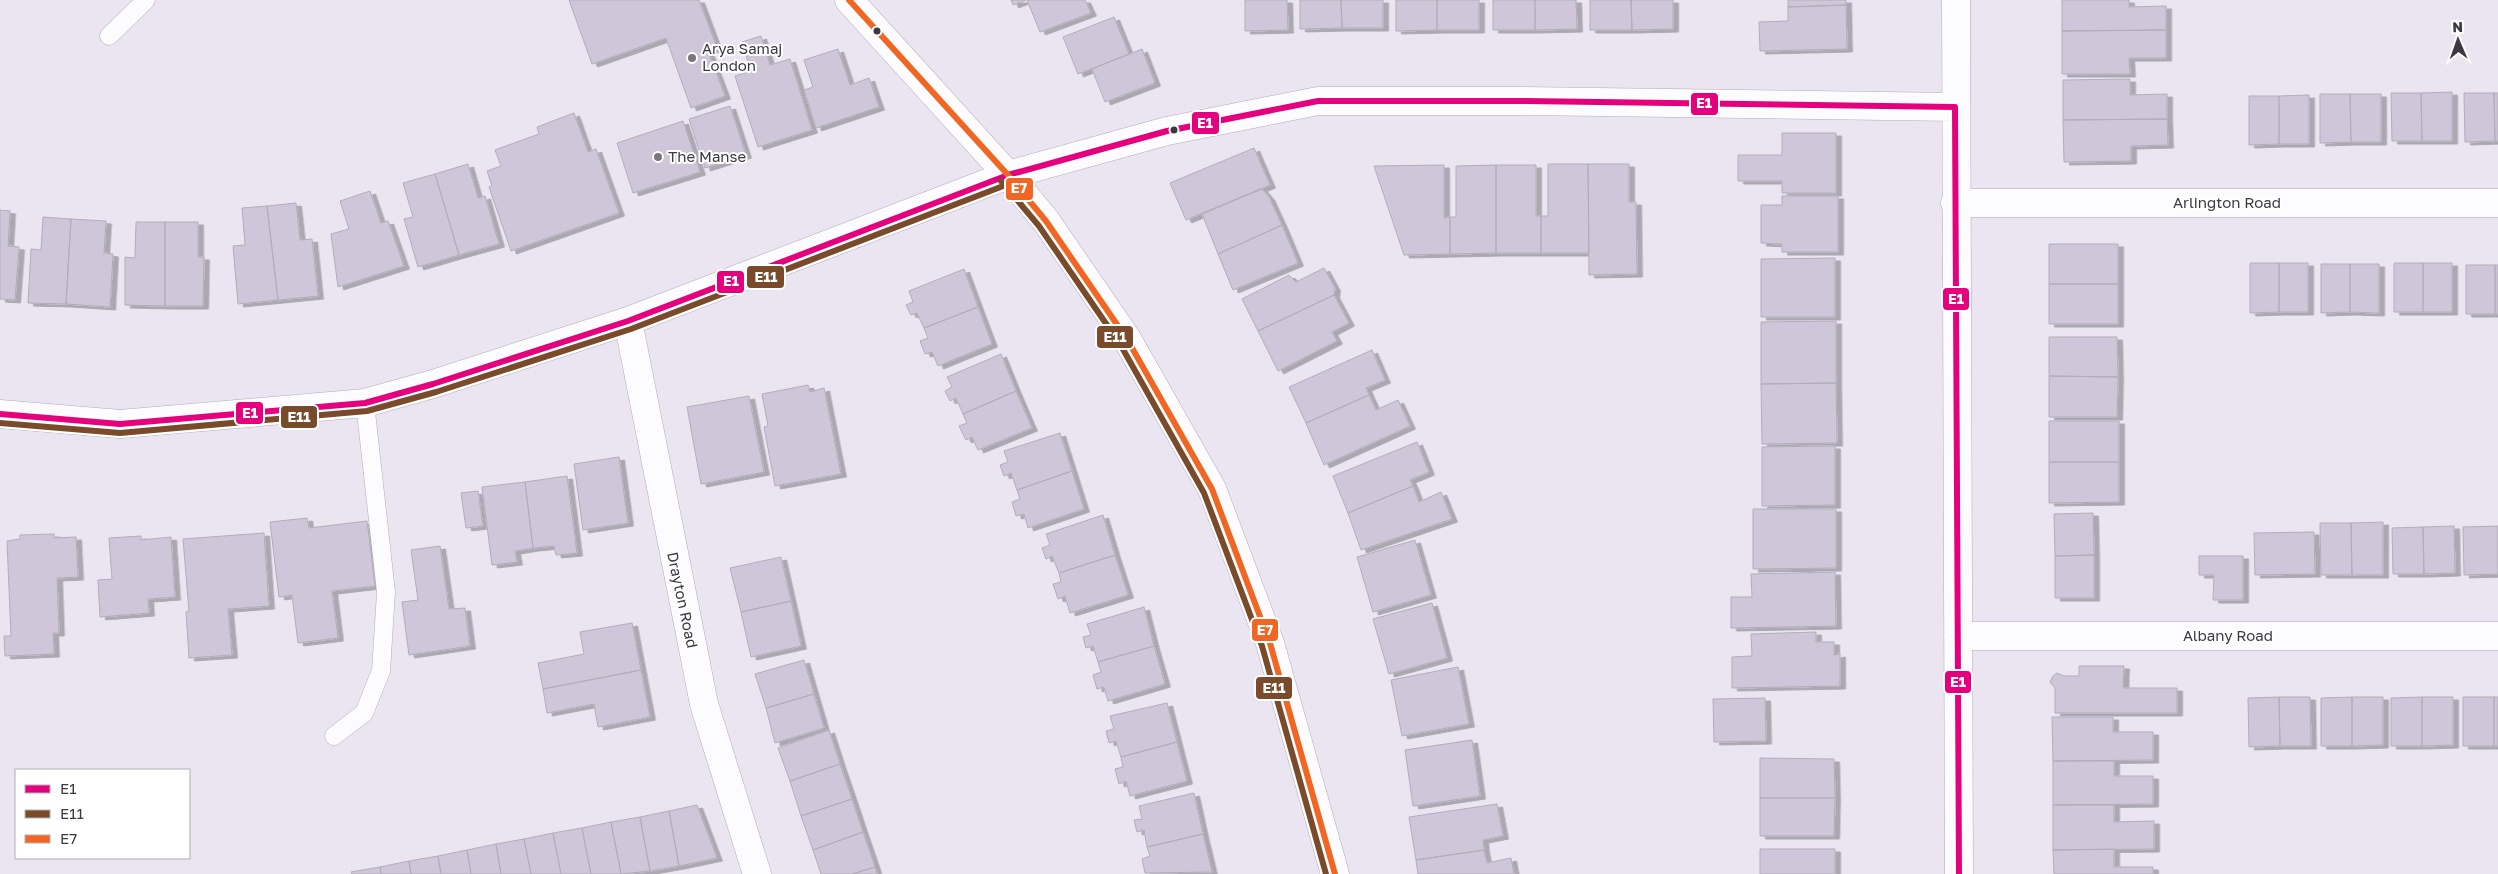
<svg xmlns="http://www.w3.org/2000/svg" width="2498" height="874" viewBox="0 0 2498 874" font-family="'Golos Text',sans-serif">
	<defs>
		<filter id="shadow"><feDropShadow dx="5.5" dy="3" stdDeviation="0" flood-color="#0004"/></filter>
	</defs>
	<rect width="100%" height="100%" fill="#ebe5f2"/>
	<!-- building -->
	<path fill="#d0c6da" stroke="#b2adb8" filter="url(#shadow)" d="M 569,0 L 699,0 L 717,48 L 708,51 L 725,96 L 691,108 L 666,38 L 592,64 Z
		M 1011,0 L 1026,0 L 1013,5 Z
		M 1027,0 L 1085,0 L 1091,13 L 1040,32 Z
		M 1245,0 L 1287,0 L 1288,30 L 1245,31 Z
		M 1300,0 L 1341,0 L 1342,28 L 1300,29 Z
		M 1341,0 L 1383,0 L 1383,28 L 1342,28 Z
		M 1396,0 L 1437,0 L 1437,30 L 1396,31 Z
		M 1437,0 L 1479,0 L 1479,30 L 1437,30 Z
		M 1493,0 L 1535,0 L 1535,30 L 1493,30 Z
		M 1535,0 L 1576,0 L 1577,29 L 1535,30 Z
		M 1590,0 L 1631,0 L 1632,30 L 1590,30 Z
		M 1631,0 L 1673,0 L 1673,29 L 1632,30 Z
		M 1788,0 L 1846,0 L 1846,5 L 1788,7 Z
		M 2062,0 L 2129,0 L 2129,7 L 2166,6 L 2166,30 L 2062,31 Z
		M 1846,5 L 1847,49 L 1760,51 L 1759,22 L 1788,21 L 1788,7 Z
		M 1114,17 L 1129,54 L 1078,74 L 1063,37 Z
		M 2166,30 L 2166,58 L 2129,58 L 2130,74 L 2062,74 L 2062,31 Z
		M 761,36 L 770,65 L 790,59 L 812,130 L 758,147 L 735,76 L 751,71 L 742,42 Z
		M 838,49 L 850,85 L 869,78 L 879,107 L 816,128 L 804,90 L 813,87 L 804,60 Z
		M 1142,49 L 1155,83 L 1105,102 L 1092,69 Z
		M 2130,79 L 2130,95 L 2167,94 L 2167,119 L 2063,120 L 2063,80 Z
		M 2452,92 L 2452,141 L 2422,141 L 2421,93 Z
		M 2391,93 L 2421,93 L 2422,141 L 2392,141 Z
		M 2464,93 L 2494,93 L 2495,141 L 2465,142 Z
		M 2494,93 L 2498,93 L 2498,141 L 2495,141 Z
		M 2320,94 L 2350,94 L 2351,142 L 2320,143 Z
		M 2350,94 L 2381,94 L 2381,142 L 2351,142 Z
		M 2309,95 L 2309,144 L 2279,144 L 2279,96 Z
		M 2249,96 L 2279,96 L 2279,144 L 2249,145 Z
		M 730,106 L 746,155 L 705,168 L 689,119 Z
		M 574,113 L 588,152 L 596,149 L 619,213 L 511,251 L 489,187 L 492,186 L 487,171 L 501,166 L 495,150 L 539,134 L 537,127 Z
		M 2167,119 L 2168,145 L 2131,146 L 2131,161 L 2064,162 L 2063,120 Z
		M 683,121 L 700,172 L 633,193 L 617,143 Z
		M 1782,133 L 1836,133 L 1836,193 L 1782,193 L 1782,181 L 1738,181 L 1738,155 L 1782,155 Z
		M 1254,148 L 1270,185 L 1186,220 L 1170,183 Z
		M 468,164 L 478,198 L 485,196 L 499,244 L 459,255 L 435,174 Z
		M 1548,164 L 1588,164 L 1589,253 L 1541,253 L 1541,216 L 1548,216 Z
		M 1588,164 L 1629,164 L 1629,202 L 1636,202 L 1637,274 L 1589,275 Z
		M 1444,165 L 1444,218 L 1450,217 L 1450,254 L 1404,255 L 1374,166 Z
		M 1496,165 L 1536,165 L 1536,216 L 1541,216 L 1541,253 L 1496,253 Z
		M 1496,165 L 1496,253 L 1450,254 L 1450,217 L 1456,217 L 1456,166 Z
		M 435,174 L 459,255 L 418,267 L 404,219 L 413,217 L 403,183 Z
		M 1262,189 L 1269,197 L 1282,225 L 1218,254 L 1202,214 Z
		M 370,191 L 381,223 L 388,221 L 404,266 L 338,287 L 331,234 L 349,229 L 340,201 Z
		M 1782,196 L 1838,196 L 1838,252 L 1782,252 L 1782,244 L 1761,243 L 1761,205 L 1782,205 Z
		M 296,203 L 300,240 L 312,239 L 318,296 L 278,300 L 267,206 Z
		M 267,206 L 278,300 L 238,304 L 233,246 L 245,245 L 242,208 Z
		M 0,210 L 10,211 L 8,246 L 19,247 L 15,300 L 0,299 Z
		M 43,217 L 71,219 L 66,304 L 28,303 L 31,249 L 41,250 Z
		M 71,219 L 106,221 L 104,253 L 113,254 L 110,307 L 66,304 Z
		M 136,222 L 165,222 L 165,306 L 125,305 L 125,257 L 135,258 Z
		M 165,222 L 198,222 L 198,257 L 204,257 L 203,306 L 165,306 Z
		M 1282,225 L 1298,263 L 1233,290 L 1218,254 Z
		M 2049,244 L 2118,244 L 2118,284 L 2049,284 Z
		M 1835,258 L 1835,317 L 1761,317 L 1761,259 Z
		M 2250,263 L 2279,263 L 2279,312 L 2250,313 Z
		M 2279,263 L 2308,263 L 2308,312 L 2279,312 Z
		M 2394,263 L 2423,263 L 2423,312 L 2394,312 Z
		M 2423,263 L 2452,263 L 2452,312 L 2423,312 Z
		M 2321,264 L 2350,264 L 2350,312 L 2321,313 Z
		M 2350,264 L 2379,264 L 2379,313 L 2350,312 Z
		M 2466,265 L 2495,265 L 2495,314 L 2466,314 Z
		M 2495,265 L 2498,265 L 2498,314 L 2495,314 Z
		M 1324,268 L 1335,288 L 1334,295 L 1258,331 L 1242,299 L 1289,275 L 1296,282 Z
		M 964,269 L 978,307 L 924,328 L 917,313 L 911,315 L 906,305 L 913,302 L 909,291 Z
		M 2049,284 L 2118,284 L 2118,324 L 2049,324 Z
		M 1334,295 L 1349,323 L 1332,332 L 1337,341 L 1278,371 L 1258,331 Z
		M 978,307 L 992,344 L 938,366 L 932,352 L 925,354 L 920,341 L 928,338 L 924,328 Z
		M 1836,321 L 1836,383 L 1761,384 L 1761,322 Z
		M 2049,337 L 2117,337 L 2118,377 L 2049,376 Z
		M 1372,350 L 1385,380 L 1366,388 L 1369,395 L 1306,423 L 1289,387 Z
		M 1001,354 L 1016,391 L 963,414 L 956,398 L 950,401 L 945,391 L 952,387 L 947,377 Z
		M 2049,376 L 2118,377 L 2117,417 L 2049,417 Z
		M 1836,383 L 1837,443 L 1762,444 L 1761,384 Z
		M 808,385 L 810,392 L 824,388 L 841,474 L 775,486 L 764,427 L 768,426 L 762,394 Z
		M 1016,391 L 1032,428 L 978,450 L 972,437 L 966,440 L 959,426 L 967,423 L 963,414 Z
		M 1369,395 L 1376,410 L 1398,400 L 1410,426 L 1324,465 L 1306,423 Z
		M 749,396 L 764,472 L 701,484 L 687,407 Z
		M 2049,421 L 2119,421 L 2119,462 L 2049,462 Z
		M 1060,433 L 1072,471 L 1017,490 L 1011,473 L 1004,476 L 1000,465 L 1008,462 L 1004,451 Z
		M 1417,442 L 1429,472 L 1410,480 L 1413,486 L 1348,513 L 1333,476 Z
		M 1835,446 L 1835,505 L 1762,506 L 1762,447 Z
		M 619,457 L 628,523 L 583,530 L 574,464 Z
		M 2049,462 L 2119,462 L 2119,502 L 2049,503 Z
		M 1072,471 L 1084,509 L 1028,528 L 1024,514 L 1016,516 L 1012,502 L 1020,499 L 1017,490 Z
		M 567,476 L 577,553 L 556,555 L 554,546 L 533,548 L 525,482 Z
		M 525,482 L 533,548 L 515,551 L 517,562 L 492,565 L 482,487 Z
		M 1413,486 L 1419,502 L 1441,492 L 1452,519 L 1361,550 L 1348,513 Z
		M 478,491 L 483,526 L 466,528 L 461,493 Z
		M 1753,509 L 1836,509 L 1836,568 L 1753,569 Z
		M 2093,513 L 2094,555 L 2055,556 L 2054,514 Z
		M 1103,515 L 1115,555 L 1059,573 L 1052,556 L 1046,559 L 1042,548 L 1050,545 L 1046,534 Z
		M 307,518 L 309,528 L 367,521 L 375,586 L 332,591 L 338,638 L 298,643 L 292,595 L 279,597 L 270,522 Z
		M 2383,522 L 2383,575 L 2352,575 L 2351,523 Z
		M 2320,523 L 2351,523 L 2352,575 L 2321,575 Z
		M 2454,526 L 2455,573 L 2424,574 L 2423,527 Z
		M 2498,526 L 2498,574 L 2464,575 L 2463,527 Z
		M 2423,527 L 2424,574 L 2393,574 L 2392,528 Z
		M 2314,532 L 2315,574 L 2255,575 L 2254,533 Z
		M 264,533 L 269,606 L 228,609 L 232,655 L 189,658 L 186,612 L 189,611 L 183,539 Z
		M 54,534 L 54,538 L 76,537 L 78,577 L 57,578 L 59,633 L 53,633 L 54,654 L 5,656 L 4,636 L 11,636 L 7,541 L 20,539 L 20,535 Z
		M 141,536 L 141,540 L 171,537 L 175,597 L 148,599 L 149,613 L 100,617 L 98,580 L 112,579 L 109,538 Z
		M 1415,540 L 1431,595 L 1373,612 L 1357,557 Z
		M 440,546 L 449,609 L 465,608 L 470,646 L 409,655 L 402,602 L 418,600 L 411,550 Z
		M 1115,555 L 1128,595 L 1070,613 L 1065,596 L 1058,599 L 1053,584 L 1061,582 L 1059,573 Z
		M 2094,555 L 2094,598 L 2055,598 L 2055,556 Z
		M 2199,556 L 2243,556 L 2243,600 L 2213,600 L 2214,575 L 2199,575 Z
		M 781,557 L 791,601 L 741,612 L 730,568 Z
		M 1835,572 L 1836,626 L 1731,628 L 1731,597 L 1752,597 L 1751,574 Z
		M 791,601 L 801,646 L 751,657 L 741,612 Z
		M 1432,603 L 1447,658 L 1389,674 L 1373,619 Z
		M 1144,607 L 1154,646 L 1098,662 L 1093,646 L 1086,648 L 1083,637 L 1091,635 L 1087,624 Z
		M 632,623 L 641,670 L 543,689 L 538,663 L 584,654 L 580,632 Z
		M 1816,632 L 1816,642 L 1834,642 L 1834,655 L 1840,654 L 1840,686 L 1732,688 L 1732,657 L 1752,656 L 1751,634 Z
		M 1154,646 L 1165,684 L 1108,701 L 1104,687 L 1097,689 L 1093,675 L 1101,672 L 1098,662 Z
		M 804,660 L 814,694 L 766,708 L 755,674 Z
		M 2079,666 L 2124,666 L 2123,688 L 2177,688 L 2177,713 L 2055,713 L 2055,688 L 2050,682 L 2053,676 L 2057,673 L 2064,676 L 2079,676 Z
		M 1458,667 L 1469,724 L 1402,736 L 1391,680 Z
		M 641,670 L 650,717 L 598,727 L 594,704 L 547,713 L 543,689 Z
		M 814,694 L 824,728 L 775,743 L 766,708 Z
		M 2279,697 L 2310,697 L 2311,746 L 2280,746 Z
		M 2279,697 L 2280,746 L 2249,747 L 2248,698 Z
		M 2352,697 L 2383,697 L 2383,745 L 2352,746 Z
		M 2352,697 L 2352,746 L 2321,746 L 2321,698 Z
		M 2422,697 L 2453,697 L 2453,745 L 2422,746 Z
		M 2422,697 L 2422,746 L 2391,746 L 2391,698 Z
		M 2463,697 L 2494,697 L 2494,746 L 2463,746 Z
		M 2494,697 L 2498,697 L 2498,746 L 2494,746 Z
		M 1765,698 L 1766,741 L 1714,742 L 1713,699 Z
		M 1167,703 L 1177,742 L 1121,757 L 1116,741 L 1109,743 L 1106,731 L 1114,729 L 1110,716 Z
		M 2052,717 L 2113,717 L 2113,732 L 2153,732 L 2153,760 L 2053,761 Z
		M 829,730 L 840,764 L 790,781 L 778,748 Z
		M 1472,740 L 1480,796 L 1413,806 L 1405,750 Z
		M 1177,742 L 1187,781 L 1130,796 L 1126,781 L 1119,784 L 1115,769 L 1123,767 L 1121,757 Z
		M 1760,758 L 1834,759 L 1835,798 L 1760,798 Z
		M 2053,761 L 2114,761 L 2114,776 L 2153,776 L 2153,804 L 2053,805 Z
		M 840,764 L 852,799 L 801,816 L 790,781 Z
		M 1194,793 L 1203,834 L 1147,847 L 1144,830 L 1137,832 L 1134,820 L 1142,819 L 1139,806 Z
		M 1760,798 L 1835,798 L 1834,836 L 1760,836 Z
		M 852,799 L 863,832 L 813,850 L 801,816 Z
		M 1497,804 L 1503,836 L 1483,840 L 1484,850 L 1416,860 L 1409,817 Z
		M 697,805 L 717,858 L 679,866 L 669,811 Z
		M 2053,805 L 2114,805 L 2114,822 L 2154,821 L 2154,849 L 2053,850 Z
		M 669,811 L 679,866 L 650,871 L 640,817 Z
		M 640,817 L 650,871 L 621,874 L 611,822 Z
		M 611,822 L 621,874 L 591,874 L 582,828 Z
		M 582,828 L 591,874 L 561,874 L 553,833 Z
		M 863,832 L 875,867 L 852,874 L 821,874 L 813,850 Z
		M 553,833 L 561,874 L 531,874 L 524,839 Z
		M 1203,834 L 1212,872 L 1145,873 L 1142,859 L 1150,856 L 1147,847 Z
		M 524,839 L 531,874 L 501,874 L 496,844 Z
		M 496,844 L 501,874 L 471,874 L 467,850 Z
		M 1760,849 L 1835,849 L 1835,874 L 1760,874 Z
		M 2114,849 L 2114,867 L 2153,867 L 2153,874 L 2054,874 L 2053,850 Z
		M 467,850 L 471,874 L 441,874 L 438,856 Z
		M 1484,850 L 1487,863 L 1511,858 L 1514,874 L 1418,874 L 1416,860 Z
		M 438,856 L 441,874 L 411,874 L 409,861 Z
		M 409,861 L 411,874 L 381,874 L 380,867 Z
		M 380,867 L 381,874 L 352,874 L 351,872 Z
		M 875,867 L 877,874 L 852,874 Z"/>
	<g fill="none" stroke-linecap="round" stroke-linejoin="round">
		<!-- service casing -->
		<g stroke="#b1acb6" stroke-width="19">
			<path id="service" d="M 109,36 L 146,0
				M 334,736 L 364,713 L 381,671 L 386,592 L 365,403"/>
		</g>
		<!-- minor casing -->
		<g stroke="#b1acb6" stroke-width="29">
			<path id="minor" d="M 1956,0 L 1959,874
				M 1955,203 L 2498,203
				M 628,321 L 704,704 L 757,874
				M 0,414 L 120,424 L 365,403 L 433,384 L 628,321 L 1008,175 L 1167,131 L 1318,101 L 1525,101 L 1955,107
				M 1958,636 L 2498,636"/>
		</g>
		<!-- secondary casing -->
		<g stroke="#b1acb6" stroke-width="29">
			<path id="secondary" d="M 849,0 L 1008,175 L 1046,221 L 1127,339 L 1212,489 L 1270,643 L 1335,874"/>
		</g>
		<!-- service -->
		<use href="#service" stroke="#fcfbfd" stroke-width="18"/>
		<!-- minor -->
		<use href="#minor" stroke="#fcfbfd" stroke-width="28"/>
		<!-- secondary -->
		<use href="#secondary" stroke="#fcfbfd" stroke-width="28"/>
		<!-- bus-1 casing -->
		<g stroke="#fff" stroke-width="10">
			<path id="bus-1" d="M 1955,107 L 1959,874
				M 0,414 L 120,424 L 365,403 L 433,384 L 628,321 L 1008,175 L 1167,131 L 1318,101 L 1525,101 L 1955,107"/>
		</g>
		<!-- bus-2 casing -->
		<g stroke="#fff" stroke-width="10">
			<path id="bus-2" d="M 1001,181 L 1039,226 L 1120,344 L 1204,493 L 1262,646 L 1326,874
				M 0,423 L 120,433 L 367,411 L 436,392 L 631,329 L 1011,183"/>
		</g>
		<!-- bus-3 casing -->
		<g stroke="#fff" stroke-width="10">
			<path id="bus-3" d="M 849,0 L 1008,175 L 1046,221 L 1127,339 L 1212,489 L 1270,643 L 1335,874"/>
		</g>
		<!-- bus-1 -->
		<use href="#bus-1" stroke="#e5007d" stroke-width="6"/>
		<!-- bus-2 -->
		<use href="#bus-2" stroke="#7a4b2a" stroke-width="6"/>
		<!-- bus-3 -->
		<use href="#bus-3" stroke="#f26522" stroke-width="6"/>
	</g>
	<!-- markers -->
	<g fill="#3d3943" stroke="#fff" stroke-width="2">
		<circle cx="877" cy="31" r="4.5"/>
		<circle cx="1174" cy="130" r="4.5"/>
	</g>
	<g fill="#7a7580" stroke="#fff" stroke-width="2">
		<circle cx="692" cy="58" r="5"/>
		<circle cx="658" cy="157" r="5"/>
	</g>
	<g text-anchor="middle" stroke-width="4" stroke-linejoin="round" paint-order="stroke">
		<!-- poi labels -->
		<g font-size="15" fill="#3d3943" stroke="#fff" text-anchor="start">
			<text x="702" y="54">Arya Samaj<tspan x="702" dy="17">London</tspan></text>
			<text x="668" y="162">The Manse</text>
		</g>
		<!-- street labels -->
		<g font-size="15" fill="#3d3943" stroke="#fff">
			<text x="2227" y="208">Arlington Road</text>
			<text transform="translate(682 600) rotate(78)" y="5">Drayton Road</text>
			<text x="2228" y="641">Albany Road</text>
		</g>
	</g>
	<g stroke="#fff" stroke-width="2">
		<rect x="1690" y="92" width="29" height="24" rx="5" fill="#e5007d"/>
		<rect x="1191" y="111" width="29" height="24" rx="5" fill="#e5007d"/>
		<rect x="1005" y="177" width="29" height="24" rx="5" fill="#f26522"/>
		<rect x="746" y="265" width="39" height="24" rx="5" fill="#7a4b2a"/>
		<rect x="716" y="270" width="29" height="24" rx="5" fill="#e5007d"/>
		<rect x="1942" y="287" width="28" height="24" rx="5" fill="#e5007d"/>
		<rect x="1096" y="325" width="38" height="24" rx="5" fill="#7a4b2a"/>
		<rect x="235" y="401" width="29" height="24" rx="5" fill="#e5007d"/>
		<rect x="280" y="405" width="38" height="24" rx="5" fill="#7a4b2a"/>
		<rect x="1251" y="618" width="28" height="24" rx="5" fill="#f26522"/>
		<rect x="1944" y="670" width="28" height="24" rx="5" fill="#e5007d"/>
		<rect x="1255" y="676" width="38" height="24" rx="5" fill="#7a4b2a"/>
	</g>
	<g font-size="14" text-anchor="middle" font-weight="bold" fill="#fff">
		<text x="1704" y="108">E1</text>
		<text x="1205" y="128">E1</text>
		<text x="1019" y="193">E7</text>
		<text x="766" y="282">E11</text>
		<text x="731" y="286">E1</text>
		<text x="1956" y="304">E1</text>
		<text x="1115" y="342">E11</text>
		<text x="250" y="418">E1</text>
		<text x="299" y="422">E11</text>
		<text x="1265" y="635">E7</text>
		<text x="1958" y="687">E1</text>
		<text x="1274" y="693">E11</text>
	</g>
	<!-- legend -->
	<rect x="15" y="769" width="175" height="90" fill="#ffffff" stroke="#b1b0b4"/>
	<rect x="25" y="785" width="25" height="8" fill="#e5007d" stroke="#b1b0b4"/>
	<text x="60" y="794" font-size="15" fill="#3d3943">E1</text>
	<rect x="25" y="810" width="25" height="8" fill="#7a4b2a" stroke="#b1b0b4"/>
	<text x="60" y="819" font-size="15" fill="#3d3943">E11</text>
	<rect x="25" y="835" width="25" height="8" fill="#f26522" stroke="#b1b0b4"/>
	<text x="60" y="844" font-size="15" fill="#3d3943">E7</text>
	<!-- north arrow -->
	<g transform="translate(2458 40) rotate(358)" stroke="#ffffff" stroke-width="4" paint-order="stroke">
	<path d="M0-4L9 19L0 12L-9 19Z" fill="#3d3943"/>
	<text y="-8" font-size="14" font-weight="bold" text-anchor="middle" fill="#3d3943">N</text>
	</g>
</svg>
